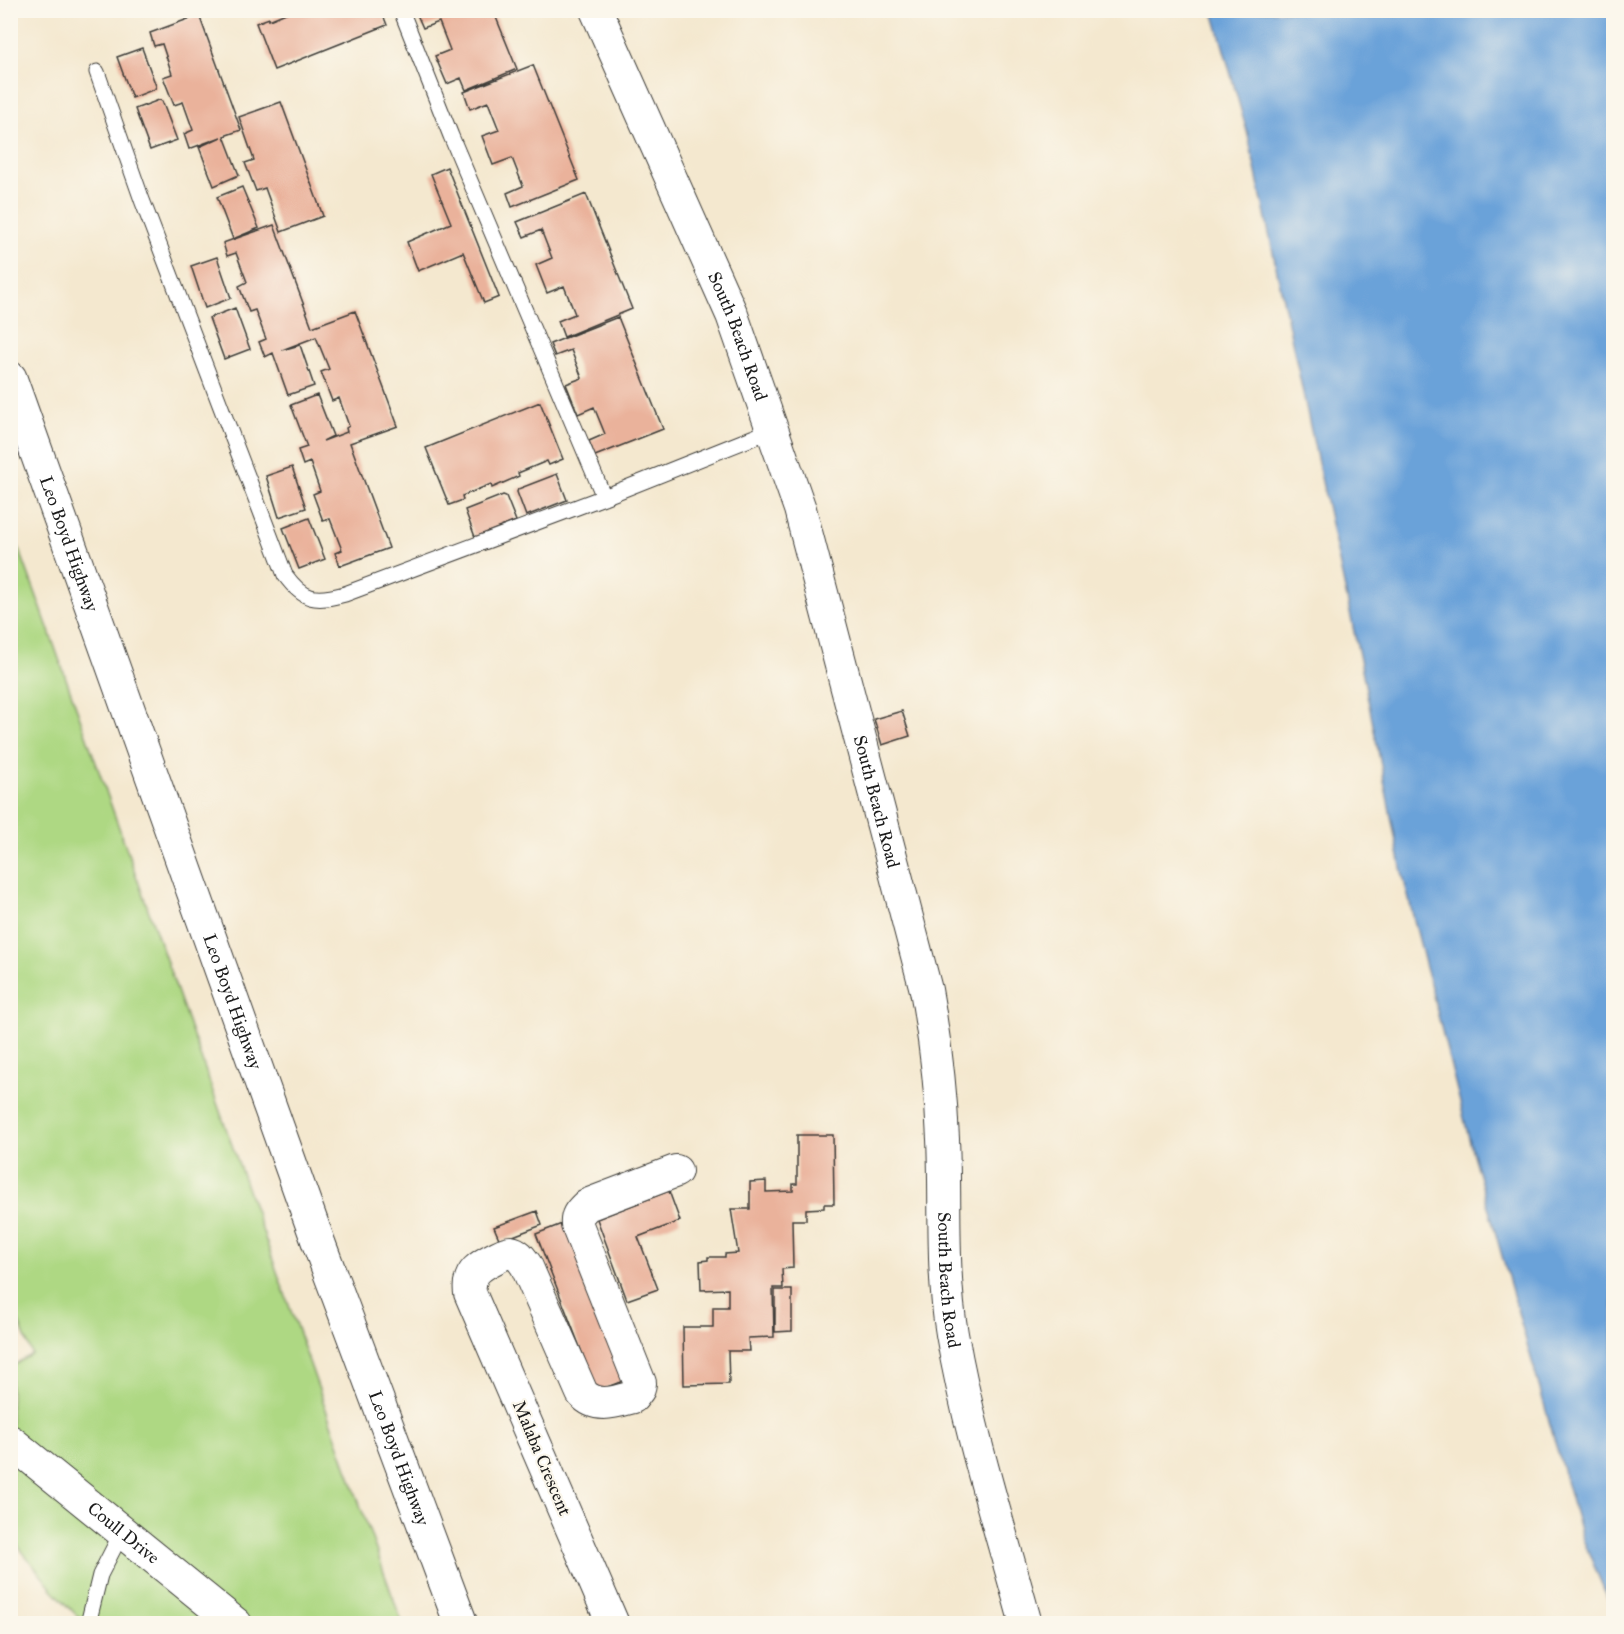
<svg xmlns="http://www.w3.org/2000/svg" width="1624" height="1634" viewBox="0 0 1624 1634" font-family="'IM FELL Great Primer',serif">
	<rect width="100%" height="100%" fill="#fbf7ec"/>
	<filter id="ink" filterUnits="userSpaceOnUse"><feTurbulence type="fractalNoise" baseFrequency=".0167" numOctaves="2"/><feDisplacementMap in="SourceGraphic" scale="12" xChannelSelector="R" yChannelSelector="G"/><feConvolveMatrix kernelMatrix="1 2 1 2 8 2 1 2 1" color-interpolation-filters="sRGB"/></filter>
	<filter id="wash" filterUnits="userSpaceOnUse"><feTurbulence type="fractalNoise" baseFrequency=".008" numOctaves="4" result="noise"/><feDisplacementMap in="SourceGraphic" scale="24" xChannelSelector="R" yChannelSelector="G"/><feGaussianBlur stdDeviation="1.35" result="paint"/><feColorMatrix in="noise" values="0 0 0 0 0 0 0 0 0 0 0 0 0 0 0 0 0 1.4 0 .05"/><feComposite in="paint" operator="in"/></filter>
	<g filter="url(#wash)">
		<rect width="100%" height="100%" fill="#f4e8cf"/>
		<!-- green -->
		<path fill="#aed883" stroke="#657a50" stroke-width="1.5" d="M 10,524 L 37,597 L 402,1623 L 84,1623 L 51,1588 L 11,1537 L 11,1367 L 32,1354 L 10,1301 Z"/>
		<!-- water -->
		<path fill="#6aa2d9" stroke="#435f7a" stroke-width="1.5" d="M 1213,11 L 1613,11 L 1613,1611 L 1582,1537 L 1473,1154 L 1402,872 L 1362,669 L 1248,135 Z"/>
		<g id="blocks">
			<!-- building -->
			<path fill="#eab29b" d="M 293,10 L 381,10 L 387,25 L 274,70 L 256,23 L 269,18 L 269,20 Z
				M 415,10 L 493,10 L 517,69 L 466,90 L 461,78 L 447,84 L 435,56 L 450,50 L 439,22 L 423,28 Z
				M 199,15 L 241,130 L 224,136 L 239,175 L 214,186 L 199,147 L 221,137 L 189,149 L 184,134 L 193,130 L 183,102 L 174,105 L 163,77 L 172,74 L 162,44 L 154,46 L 150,33 Z
				M 142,48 L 156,86 L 155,89 L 132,98 L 117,57 Z
				M 533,65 L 579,180 L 512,207 L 507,193 L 523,186 L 512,158 L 493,165 L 482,136 L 499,130 L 488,102 L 470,109 L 464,92 Z
				M 159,100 L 162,101 L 177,140 L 150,150 L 135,109 Z
				M 281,102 L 323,216 L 281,232 L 265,188 L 256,191 L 245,163 L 254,160 L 239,117 Z
				M 447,167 L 499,297 L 484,303 L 463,252 L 418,271 L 407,242 L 451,223 L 431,174 Z
				M 242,187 L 259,228 L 233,239 L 217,197 Z
				M 586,194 L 632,309 L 564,337 L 558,321 L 575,314 L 564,286 L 547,293 L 536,265 L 552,258 L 541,230 L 524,237 L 517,222 Z
				M 274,225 L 312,327 L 355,311 L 398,426 L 350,443 L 389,548 L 340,566 L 335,553 L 342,550 L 330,519 L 323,521 L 313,494 L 320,491 L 310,462 L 303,465 L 298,450 L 307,447 L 291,405 L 317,395 L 333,436 L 323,441 L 347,432 L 346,428 L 349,426 L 339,398 L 332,401 L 321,372 L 329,369 L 316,337 L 282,350 L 300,345 L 314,386 L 288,395 L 273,353 L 265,357 L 259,342 L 266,339 L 255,310 L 249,312 L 239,286 L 247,282 L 236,253 L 227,256 L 223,243 Z
				M 217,257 L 231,298 L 205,308 L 191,266 Z
				M 235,308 L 250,349 L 224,359 L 209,318 Z
				M 618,317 L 663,429 L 595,456 L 589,441 L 605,434 L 594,407 L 578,414 L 566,384 L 582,378 L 571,350 L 555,356 L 550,344 Z
				M 540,402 L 563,459 L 549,465 L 547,461 L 518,473 L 519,476 L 492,488 L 491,484 L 462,496 L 463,500 L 449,505 L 426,448 Z
				M 292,467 L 306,508 L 279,517 L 266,476 Z
				M 557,474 L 567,500 L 526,516 L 517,492 L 518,489 Z
				M 503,495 L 506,496 L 516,521 L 475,537 L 465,510 Z
				M 309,518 L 325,559 L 299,569 L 283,528 Z
				M 902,711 L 910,736 L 882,745 L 874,719 Z
				M 797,1135 L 833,1135 L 834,1204 L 824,1204 L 824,1208 L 806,1209 L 806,1220 L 792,1220 L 793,1268 L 782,1269 L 783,1288 L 773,1288 L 774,1337 L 748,1338 L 749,1351 L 728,1351 L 729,1384 L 684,1385 L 683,1327 L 713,1327 L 713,1307 L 728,1307 L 728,1289 L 701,1290 L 700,1261 L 708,1260 L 708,1257 L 725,1257 L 725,1254 L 738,1253 L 731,1209 L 750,1209 L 750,1182 L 766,1181 L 766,1192 L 793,1191 L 793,1184 L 797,1184 Z
				M 669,1191 L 680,1221 L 638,1237 L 658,1289 L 627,1300 L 597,1219 Z
				M 537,1211 L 542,1225 L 500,1241 L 494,1227 Z
				M 567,1222 L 628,1379 L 597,1391 L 536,1234 Z
				M 775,1290 L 792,1290 L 792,1331 L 775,1332 Z"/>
		</g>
	</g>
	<g filter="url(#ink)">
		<use href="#blocks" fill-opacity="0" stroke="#3c3b37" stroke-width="1.5"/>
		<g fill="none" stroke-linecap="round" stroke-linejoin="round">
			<!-- service casing -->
			<g stroke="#3c3b37" stroke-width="17">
				<path id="service" d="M 401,10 L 451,136 L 604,497
					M 97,72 L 142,200 L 285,575 C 304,601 315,602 345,594 L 604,497 L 772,430
					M 88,1624 L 100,1575 L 122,1532"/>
			</g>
			<!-- minor casing -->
			<g stroke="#3c3b37" stroke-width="34">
				<g id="minor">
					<path id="s1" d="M 596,10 L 732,315 L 800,509 L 926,990 C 935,1040 941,1089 943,1139 C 946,1204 941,1269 952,1334 C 969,1432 1000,1528 1026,1624"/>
					<path id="s2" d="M 10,1441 L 236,1624"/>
					<path d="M 613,1624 L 470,1293 C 467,1272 481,1265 497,1257 C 501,1255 506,1252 511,1252 C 518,1253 522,1260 526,1265 L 582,1393 C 596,1409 615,1402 633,1397 L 639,1389 L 640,1383 L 577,1225 C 576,1215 580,1212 587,1205 L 676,1171"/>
				</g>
			</g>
			<!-- primary casing -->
			<g stroke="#3c3b37" stroke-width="35">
				<g id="primary">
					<path id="s3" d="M 10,378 L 319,1244 L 461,1624"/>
				</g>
			</g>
			<!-- service -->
			<use href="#service" stroke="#fff" stroke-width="15"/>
			<!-- minor -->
			<use href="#minor" stroke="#fff" stroke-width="32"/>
			<!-- primary -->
			<use href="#primary" stroke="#fff" stroke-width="33"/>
		</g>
	</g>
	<g text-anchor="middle" stroke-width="4.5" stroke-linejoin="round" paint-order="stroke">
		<!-- street labels -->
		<g font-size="18" fill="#1c1c1c" stroke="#fbf7ec">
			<text dy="6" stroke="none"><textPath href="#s1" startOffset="356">South Beach Road</textPath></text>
			<text dy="6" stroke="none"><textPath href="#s3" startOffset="176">Leo Boyd Highway</textPath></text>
			<text dy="6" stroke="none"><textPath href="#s1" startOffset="842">South Beach Road</textPath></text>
			<text dy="6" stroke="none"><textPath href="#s3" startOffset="662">Leo Boyd Highway</textPath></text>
			<text dy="6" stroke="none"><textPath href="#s1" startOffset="1328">South Beach Road</textPath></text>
			<text dy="6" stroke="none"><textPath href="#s3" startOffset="1148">Leo Boyd Highway</textPath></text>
			<text transform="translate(542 1458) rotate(67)" y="6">Malaba Crescent</text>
			<text dy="6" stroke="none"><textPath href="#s2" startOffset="146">Coull Drive</textPath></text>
		</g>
	</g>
	<!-- margin -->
	<rect width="1624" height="1634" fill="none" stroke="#fbf7ec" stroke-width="36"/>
</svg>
